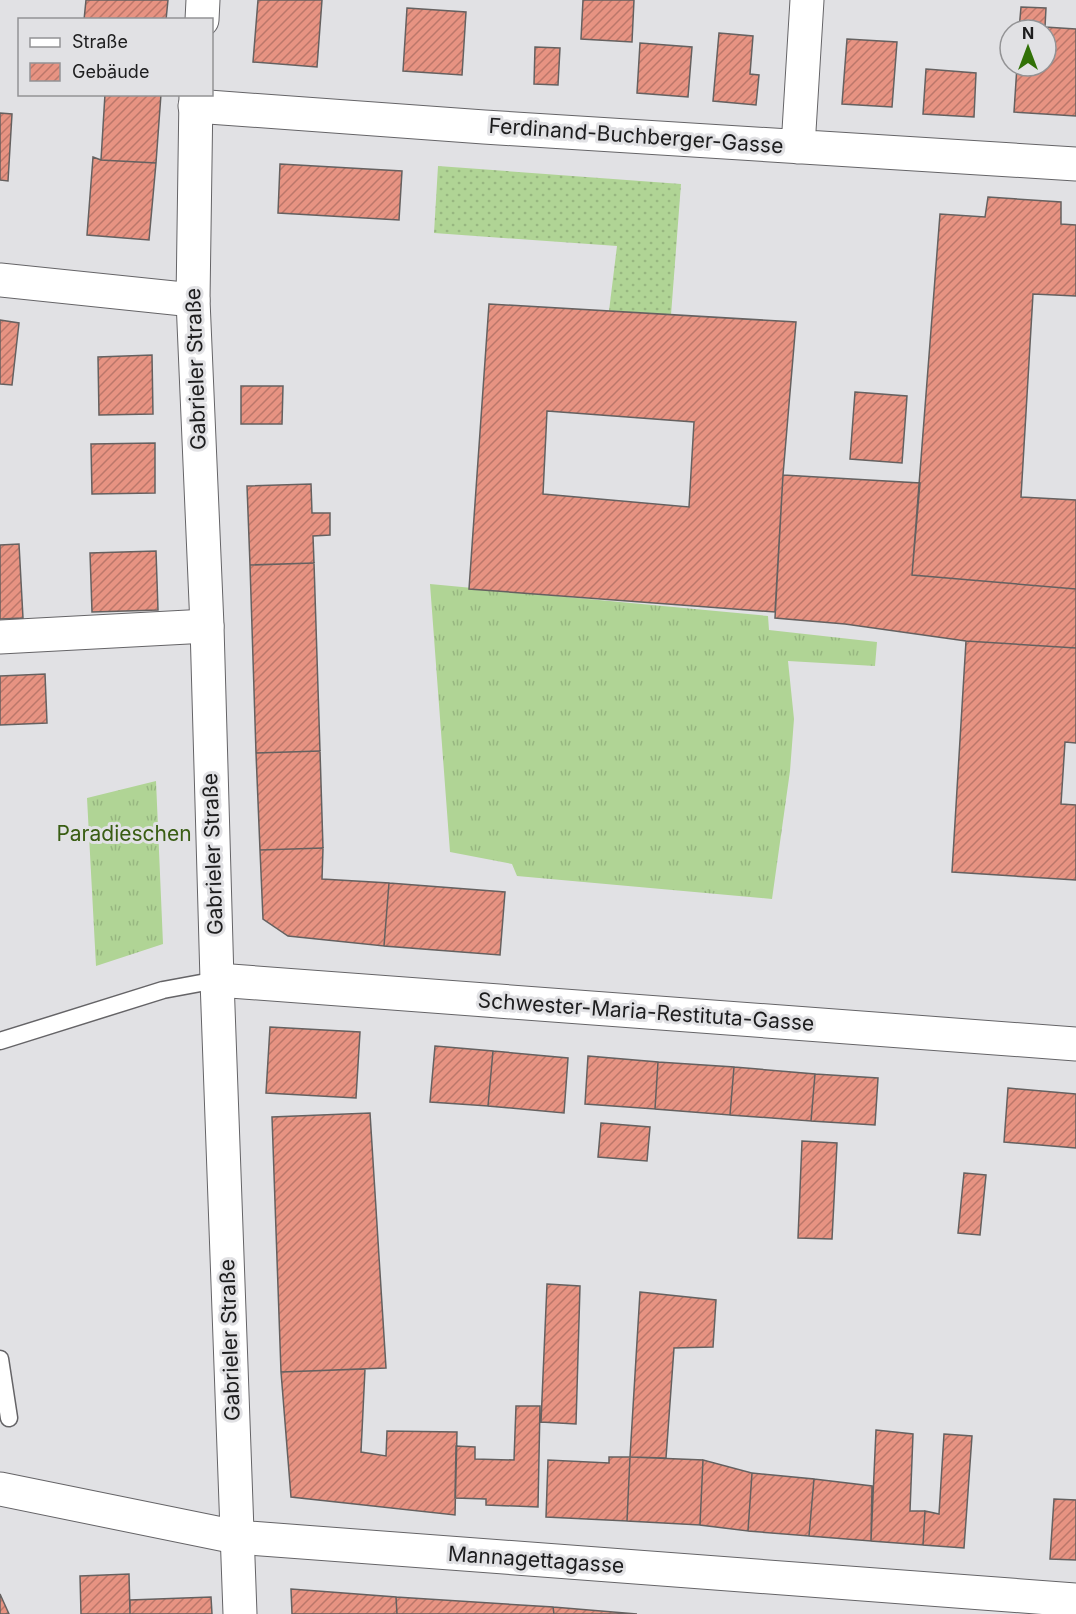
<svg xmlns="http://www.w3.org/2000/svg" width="1076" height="1614" viewBox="0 0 1076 1614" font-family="Inter,sans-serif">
	<defs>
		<pattern id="grass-tufts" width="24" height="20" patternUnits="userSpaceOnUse" patternTransform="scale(1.5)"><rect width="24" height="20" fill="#b0d495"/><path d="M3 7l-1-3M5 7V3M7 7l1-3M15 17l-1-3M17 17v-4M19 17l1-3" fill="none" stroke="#97b680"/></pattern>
		<pattern id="garden-dots" width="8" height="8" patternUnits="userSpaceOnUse" patternTransform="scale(1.5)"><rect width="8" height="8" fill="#b0d495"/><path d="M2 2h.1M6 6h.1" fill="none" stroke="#97b680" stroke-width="1.8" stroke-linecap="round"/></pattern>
		<pattern id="building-hatch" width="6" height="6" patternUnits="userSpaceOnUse" patternTransform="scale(1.5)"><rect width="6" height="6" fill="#e79382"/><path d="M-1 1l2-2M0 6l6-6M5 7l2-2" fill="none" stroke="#bb776a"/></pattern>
	</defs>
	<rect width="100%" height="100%" fill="#e1e1e4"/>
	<!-- grass -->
	<path fill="url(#grass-tufts)" d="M 430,584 L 768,616 L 769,630 L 877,642 L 875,666 L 788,661 L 794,719 L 790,771 L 772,899 L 517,876 L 512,864 L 450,852 Z
		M 156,781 L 163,944 L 96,966 L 87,798 Z"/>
	<!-- garden -->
	<path fill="url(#garden-dots)" d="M 438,166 L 681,184 L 671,315 L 609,311 L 617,246 L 434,233 Z"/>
	<!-- building -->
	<path fill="url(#building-hatch)" stroke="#656160" stroke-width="1.5" fill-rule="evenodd" d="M 86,0 L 168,0 L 166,20 L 84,20 Z
		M 258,0 L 322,0 L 317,67 L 253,62 Z
		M 583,0 L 634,0 L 632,42 L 581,39 Z
		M 1021,7 L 1046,8 L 1045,27 L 1076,29 L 1076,116 L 1014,112 L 1017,66 L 1046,66 L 1046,30 L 1019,30 Z
		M 407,8 L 466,12 L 462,75 L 403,71 Z
		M 719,33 L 753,36 L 750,74 L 759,75 L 756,105 L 713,101 Z
		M 847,39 L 897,42 L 892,107 L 842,104 Z
		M 640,43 L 692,47 L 688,97 L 637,93 Z
		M 535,47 L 560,48 L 558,85 L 534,84 Z
		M 926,69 L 976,73 L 974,117 L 923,114 Z
		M 105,94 L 161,94 L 156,163 L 101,160 Z
		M 0,113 L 12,114 L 8,181 L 0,180 Z
		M 93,157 L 101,160 L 156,163 L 149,240 L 87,235 Z
		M 280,164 L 402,171 L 399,220 L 278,213 Z
		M 988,197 L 1061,202 L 1061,224 L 1076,225 L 1076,296 L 1033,294 L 1021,497 L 1076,500 L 1076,589 L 912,575 L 940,214 L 985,217 Z
		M 489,304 L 796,322 L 783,475 L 775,612 L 469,589 ZM 547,411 L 694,422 L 689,507 L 543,494 Z
		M 0,320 L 19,323 L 12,385 L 0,384 Z
		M 152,355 L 153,414 L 99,415 L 98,357 Z
		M 241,386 L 283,386 L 282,424 L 241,424 Z
		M 855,392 L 907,396 L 902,463 L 850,459 Z
		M 155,443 L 155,493 L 92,494 L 91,444 Z
		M 783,475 L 920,483 L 912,575 L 1076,589 L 1076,648 L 966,641 L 845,624 L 775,618 Z
		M 311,484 L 312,513 L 330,513 L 330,535 L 313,536 L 314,563 L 250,565 L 247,486 Z
		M 19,544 L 23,618 L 0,619 L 0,545 Z
		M 156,551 L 158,610 L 92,612 L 90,553 Z
		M 314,563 L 320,751 L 256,753 L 250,565 Z
		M 966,641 L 1076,648 L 1076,743 L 1065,742 L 1061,804 L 1076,805 L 1076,880 L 952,872 Z
		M 45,674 L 47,723 L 0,725 L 0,676 Z
		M 320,751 L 323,848 L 260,850 L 256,753 Z
		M 323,848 L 322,879 L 389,883 L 384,946 L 288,936 L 263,919 L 260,850 Z
		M 389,883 L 505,892 L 500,955 L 384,946 Z
		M 270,1027 L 360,1032 L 356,1098 L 266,1093 Z
		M 435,1046 L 493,1051 L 488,1106 L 430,1102 Z
		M 493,1051 L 568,1058 L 564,1113 L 488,1106 Z
		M 588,1056 L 658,1062 L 655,1109 L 585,1104 Z
		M 658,1062 L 734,1067 L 730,1115 L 655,1109 Z
		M 734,1067 L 815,1074 L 811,1121 L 730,1115 Z
		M 815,1074 L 878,1078 L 875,1125 L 811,1121 Z
		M 1008,1088 L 1076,1094 L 1076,1148 L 1004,1142 Z
		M 370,1113 L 386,1368 L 281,1372 L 272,1117 Z
		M 601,1123 L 650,1127 L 647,1161 L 598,1157 Z
		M 802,1141 L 837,1143 L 832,1239 L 798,1238 Z
		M 964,1173 L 986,1175 L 980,1235 L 958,1233 Z
		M 547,1284 L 580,1286 L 576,1424 L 541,1422 Z
		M 640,1292 L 716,1300 L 713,1347 L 674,1348 L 666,1458 L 630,1457 Z
		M 365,1369 L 361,1452 L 386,1456 L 387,1431 L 457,1432 L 455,1515 L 291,1497 L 281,1372 Z
		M 516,1406 L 540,1406 L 538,1507 L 486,1505 L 486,1499 L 455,1498 L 456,1446 L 475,1447 L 475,1459 L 514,1460 Z
		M 876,1430 L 913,1434 L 910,1511 L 925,1511 L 923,1545 L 871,1541 Z
		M 944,1434 L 972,1436 L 964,1548 L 923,1545 L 925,1511 L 939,1514 Z
		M 609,1457 L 630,1457 L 627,1521 L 546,1517 L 548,1460 L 609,1463 Z
		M 630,1457 L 703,1460 L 700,1525 L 627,1521 Z
		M 703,1460 L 752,1473 L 748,1531 L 700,1525 Z
		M 752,1473 L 814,1479 L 809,1536 L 748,1531 Z
		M 814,1479 L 872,1486 L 871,1541 L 809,1536 Z
		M 1054,1499 L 1076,1500 L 1076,1560 L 1050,1559 Z
		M 129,1574 L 130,1614 L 81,1614 L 80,1576 Z
		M 291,1589 L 396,1597 L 397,1614 L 292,1614 Z
		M 0,1594 L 9,1614 L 0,1614 Z
		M 211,1597 L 212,1614 L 130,1614 L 130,1600 Z
		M 396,1597 L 553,1607 L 554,1614 L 397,1614 Z
		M 553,1607 L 637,1614 L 554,1614 Z"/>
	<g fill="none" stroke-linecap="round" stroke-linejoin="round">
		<!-- service casing -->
		<g stroke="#656467" stroke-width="19">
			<path id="service" d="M 0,1041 L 163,990 L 217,980
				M 0,1359 L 9,1418"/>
		</g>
		<!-- minor casing -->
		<g stroke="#656467" stroke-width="35">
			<path id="minor" d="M 195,106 L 484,127 L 1076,164
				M 798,147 L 807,0
				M 0,280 L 193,300
				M 0,637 L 207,626
				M 217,980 L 1076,1044
				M 0,1489 L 236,1537 L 1076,1600"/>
		</g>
		<!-- tertiary casing -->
		<g stroke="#656467" stroke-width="35">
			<path id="tertiary" d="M 202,20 L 203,0
				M 196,94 L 193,300 L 207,626 L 217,980 L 240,1614"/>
		</g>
		<!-- service -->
		<use href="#service" stroke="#fff" stroke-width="16"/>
		<!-- minor -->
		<use href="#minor" stroke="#fff" stroke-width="33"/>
		<!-- tertiary -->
		<use href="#tertiary" stroke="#fff" stroke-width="33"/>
	</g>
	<g text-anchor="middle" stroke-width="6" stroke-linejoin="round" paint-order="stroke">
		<!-- street labels -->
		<g font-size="21" fill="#1d1d1e" stroke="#e1e1e4">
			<text transform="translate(636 136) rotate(4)" y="7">Ferdinand-Buchberger-Gasse</text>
			<text transform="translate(196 369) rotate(-92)" y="7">Gabrieler Straße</text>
			<text transform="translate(213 854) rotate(-92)" y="7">Gabrieler Straße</text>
			<text transform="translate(646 1012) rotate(4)" y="7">Schwester-Maria-Restituta-Gasse</text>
			<text transform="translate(230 1340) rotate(-92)" y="7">Gabrieler Straße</text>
			<text transform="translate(536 1560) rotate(4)" y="7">Mannagettagasse</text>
		</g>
		<!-- park labels -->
		<g font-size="21" fill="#395d13" stroke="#e1e1e4">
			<text x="124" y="841">Paradieschen</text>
		</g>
	</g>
	<!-- legend -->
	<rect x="18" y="18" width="195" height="78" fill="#e1e1e4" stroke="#939395" stroke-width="1.5"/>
	<rect x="30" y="38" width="30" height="9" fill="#ffffff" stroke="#939395" stroke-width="1.5"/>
	<text x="72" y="48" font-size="18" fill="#1d1d1e">Straße</text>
	<rect x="30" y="63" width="30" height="18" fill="url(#building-hatch)" stroke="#939395" stroke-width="1.5"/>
	<text x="72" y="78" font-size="18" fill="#1d1d1e">Gebäude</text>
	<!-- north arrow -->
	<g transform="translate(1028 48)"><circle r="28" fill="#e1e1e4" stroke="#939395" stroke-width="1.5"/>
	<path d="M0-4.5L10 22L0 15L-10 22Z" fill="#317107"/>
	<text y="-9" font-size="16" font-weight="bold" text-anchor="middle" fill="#1d1d1e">N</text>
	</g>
</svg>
